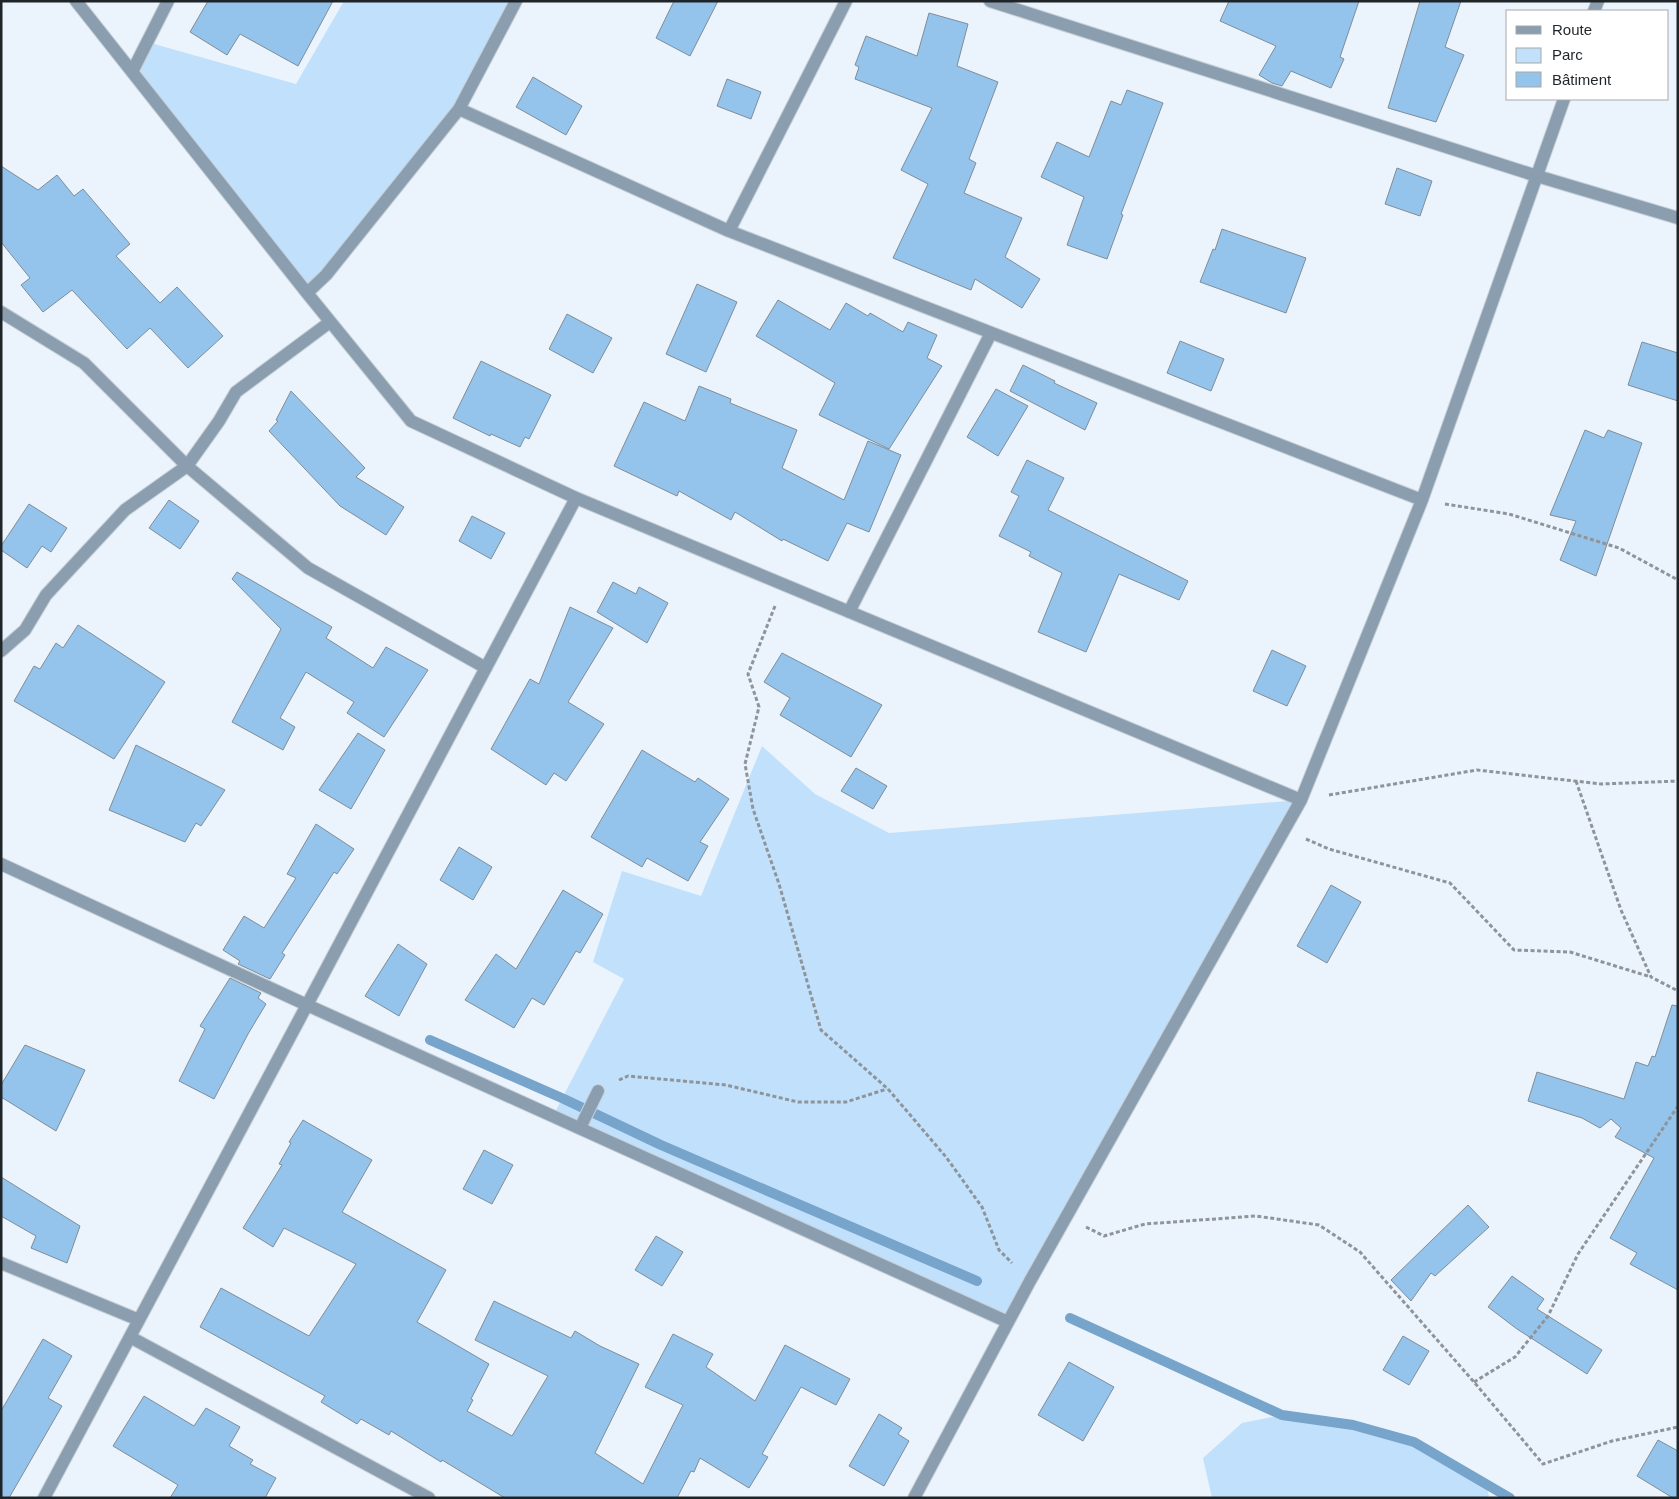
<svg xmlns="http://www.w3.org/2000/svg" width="1679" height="1499" viewBox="0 0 1679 1499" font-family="Helvetica,sans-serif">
	<rect width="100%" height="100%" fill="#ebf4fc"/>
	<!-- green -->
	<path fill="#c1e0fb" d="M 344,1 L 516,1 L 459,109 L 307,293 L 132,72 L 147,42 L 296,84 Z
		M 762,746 L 815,794 L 889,833 L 1301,800 L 1008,1322 L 553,1116 L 624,979 L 593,962 L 622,871 L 701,896 Z
		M 1282,1415 L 1353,1425 L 1414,1442 L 1487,1484 L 1489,1498 L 1212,1498 L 1203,1458 L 1242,1423 Z"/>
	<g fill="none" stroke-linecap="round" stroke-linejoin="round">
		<!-- stream -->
		<path stroke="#76a4ca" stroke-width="10" d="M 430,1040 L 564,1099 L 661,1145 L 977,1281
			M 1070,1318 L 1282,1415 L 1353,1425 L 1414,1442 L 1510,1498"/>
	</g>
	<!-- building -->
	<path fill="#94c4eb" stroke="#7f8d99" d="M 208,1 L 333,1 L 298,66 L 240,34 L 227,55 L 190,32 Z
		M 674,1 L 718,1 L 690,56 L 656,38 Z
		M 1229,1 L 1359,1 L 1340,57 L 1344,59 L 1331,88 L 1291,71 L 1282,86 L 1272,83 L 1259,75 L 1276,46 L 1220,21 Z
		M 1420,1 L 1461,1 L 1445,47 L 1464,55 L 1436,122 L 1388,108 Z
		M 929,13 L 968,24 L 957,66 L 998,82 L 969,159 L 976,163 L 964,193 L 1022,218 L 1005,257 L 1040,279 L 1022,308 L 975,279 L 971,290 L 893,258 L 928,184 L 901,170 L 932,108 L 855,79 L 859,67 L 855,65 L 866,36 L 917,56 Z
		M 533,77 L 582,106 L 566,135 L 516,107 Z
		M 727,79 L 761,92 L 751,119 L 717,106 Z
		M 1127,90 L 1163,103 L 1121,214 L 1123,215 L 1107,259 L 1067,245 L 1084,197 L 1041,177 L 1057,142 L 1089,157 L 1111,101 L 1121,105 Z
		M 1,166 L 38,190 L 57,175 L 74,196 L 83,189 L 130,244 L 116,256 L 160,303 L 177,287 L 223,336 L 188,368 L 150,328 L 127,349 L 72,290 L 43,312 L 21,285 L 30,278 L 1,242 Z
		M 1397,168 L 1432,181 L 1420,216 L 1385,204 Z
		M 1222,229 L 1306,258 L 1286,313 L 1200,282 L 1213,249 L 1215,250 Z
		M 697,284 L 737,302 L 706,372 L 666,354 Z
		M 778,300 L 830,330 L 846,303 L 868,316 L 870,313 L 903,332 L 908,322 L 937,335 L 927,358 L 942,366 L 889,449 L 819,415 L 835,383 L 756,336 Z
		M 567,314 L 612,338 L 593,373 L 549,349 Z
		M 1180,341 L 1224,359 L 1211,391 L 1167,373 Z
		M 1642,342 L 1678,353 L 1678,401 L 1628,385 Z
		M 481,361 L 551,395 L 529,439 L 525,437 L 520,447 L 491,434 L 490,436 L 453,418 Z
		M 1023,365 L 1055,381 L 1054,383 L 1097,403 L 1085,430 L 1010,391 Z
		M 699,386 L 731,399 L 730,403 L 797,430 L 782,468 L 844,500 L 868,441 L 901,455 L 869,532 L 847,523 L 828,561 L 783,539 L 782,541 L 735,512 L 731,520 L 679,491 L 677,496 L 614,466 L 644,402 L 685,421 Z
		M 996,389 L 1028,406 L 998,456 L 967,437 Z
		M 291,391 L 365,468 L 356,477 L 404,507 L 386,535 L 340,506 L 269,431 L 278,421 L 276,420 Z
		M 1585,430 L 1604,438 L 1608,430 L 1642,443 L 1596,576 L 1560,560 L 1576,521 L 1550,515 Z
		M 1027,460 L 1064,478 L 1048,510 L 1188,581 L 1179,600 L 1119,574 L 1086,652 L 1038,632 L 1062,573 L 1029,556 L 1031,552 L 999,536 L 1019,496 L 1011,492 Z
		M 169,500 L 199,521 L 180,549 L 149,528 Z
		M 29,504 L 67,528 L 51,552 L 42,546 L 27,568 L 1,550 L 1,546 Z
		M 472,516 L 505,533 L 491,559 L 459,541 Z
		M 237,572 L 332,627 L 326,638 L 373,668 L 386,647 L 428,670 L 384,737 L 347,713 L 354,702 L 306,672 L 280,718 L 295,727 L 283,750 L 232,722 L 281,629 L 232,579 Z
		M 613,582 L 636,594 L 639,587 L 668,603 L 647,643 L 597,612 Z
		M 570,607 L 613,628 L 568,702 L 604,724 L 566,781 L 554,773 L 546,785 L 491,749 L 530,679 L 539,684 Z
		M 78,625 L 165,682 L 114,759 L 14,701 L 34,666 L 40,669 L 56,643 L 63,648 Z
		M 1272,650 L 1306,666 L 1287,706 L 1253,691 Z
		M 782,653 L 882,705 L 851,757 L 780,715 L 790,698 L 764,682 Z
		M 358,733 L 385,750 L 351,809 L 319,790 Z
		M 136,745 L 225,790 L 201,826 L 196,823 L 185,842 L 109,810 Z
		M 642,750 L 695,782 L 698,778 L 729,799 L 700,842 L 708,846 L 688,881 L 647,858 L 642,867 L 591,837 Z
		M 856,768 L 887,786 L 873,809 L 841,791 Z
		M 316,824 L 354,849 L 337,874 L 334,872 L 282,953 L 285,955 L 270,979 L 238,964 L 240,961 L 223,950 L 244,916 L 264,928 L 296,878 L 287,874 Z
		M 459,847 L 492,867 L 473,900 L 440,880 Z
		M 1331,885 L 1361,902 L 1327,963 L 1297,946 Z
		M 563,890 L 603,914 L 580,953 L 576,951 L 544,1005 L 532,998 L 514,1028 L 465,1000 L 496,954 L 516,969 Z
		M 398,944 L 427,964 L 399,1016 L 365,996 Z
		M 230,978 L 261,993 L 258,998 L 266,1004 L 248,1034 L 214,1099 L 179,1081 L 205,1029 L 200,1026 Z
		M 1672,1005 L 1678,1006 L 1678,1290 L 1630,1264 L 1637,1253 L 1610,1238 L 1654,1158 L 1615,1137 L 1621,1128 L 1611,1119 L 1600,1128 L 1582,1118 L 1528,1101 L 1537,1072 L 1624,1099 L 1636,1062 L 1648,1066 L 1652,1056 L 1655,1057 Z
		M 25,1045 L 85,1070 L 56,1131 L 1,1097 L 1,1085 Z
		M 303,1120 L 372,1160 L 342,1212 L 446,1270 L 417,1322 L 489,1364 L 471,1399 L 473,1400 L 467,1411 L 512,1436 L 548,1376 L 475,1340 L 494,1301 L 571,1338 L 575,1331 L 600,1346 L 639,1364 L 595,1453 L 643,1484 L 683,1405 L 645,1387 L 673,1334 L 713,1354 L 706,1367 L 755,1401 L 785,1345 L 850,1379 L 836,1405 L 801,1387 L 762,1454 L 768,1457 L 749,1488 L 700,1458 L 694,1472 L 691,1471 L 677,1498 L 505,1498 L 442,1460 L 441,1462 L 391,1431 L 389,1435 L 361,1419 L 357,1424 L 321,1402 L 325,1396 L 200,1327 L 221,1288 L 309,1336 L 356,1264 L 284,1228 L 273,1247 L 243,1228 L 282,1165 L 279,1164 L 291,1143 L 289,1142 Z
		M 484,1150 L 513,1165 L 492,1204 L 463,1189 Z
		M 1,1177 L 80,1226 L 67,1263 L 31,1248 L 36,1236 L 1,1216 Z
		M 1468,1205 L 1489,1227 L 1435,1276 L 1431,1273 L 1411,1301 L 1391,1280 Z
		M 656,1236 L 683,1252 L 662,1286 L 635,1270 Z
		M 1512,1276 L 1544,1299 L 1537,1309 L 1602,1350 L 1587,1374 L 1517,1329 L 1488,1307 Z
		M 1403,1336 L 1429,1351 L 1409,1385 L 1383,1370 Z
		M 43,1339 L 72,1356 L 48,1398 L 62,1406 L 9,1498 L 1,1498 L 1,1411 Z
		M 1069,1362 L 1114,1387 L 1083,1441 L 1038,1415 Z
		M 144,1396 L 194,1426 L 206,1408 L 240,1427 L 229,1446 L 253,1460 L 250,1464 L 276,1478 L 265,1498 L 170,1498 L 178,1485 L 113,1446 Z
		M 879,1414 L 902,1428 L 898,1434 L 909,1441 L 884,1486 L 849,1466 Z
		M 1658,1440 L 1678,1451 L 1678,1498 L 1673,1498 L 1637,1476 Z"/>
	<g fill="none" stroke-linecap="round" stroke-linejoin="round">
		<!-- minor casing -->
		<g stroke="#c6cfd6" stroke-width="14">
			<path id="minor" d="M 76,1 L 307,293 L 411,421 L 576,498 L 1301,800
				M 990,1 L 1537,176 L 1678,218
				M 1594,11 L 1598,1
				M 132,72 L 168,1
				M 459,109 L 729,231 L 1422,500
				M 729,231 L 846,1
				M 307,293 L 326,275 L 459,109 L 516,1
				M 1,312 L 84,363 L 187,466 L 308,568 L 486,668
				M 849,612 L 991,333
				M 1,651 L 25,630 L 46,595 L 125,510 L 187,466 L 219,421 L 236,392 L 330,322
				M 1,864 L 307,1005 L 1008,1322
				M 580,1128 L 598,1091
				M 1,1263 L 139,1320
				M 130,1337 L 429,1498
				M 44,1498 L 307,1005 L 576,498
				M 914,1498 L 1030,1281 L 1301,800 L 1422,500 L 1564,99"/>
		</g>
		<!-- path -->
		<path stroke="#8d949a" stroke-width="3" stroke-dasharray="4 2.5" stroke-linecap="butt" d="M 1445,504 L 1509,514 L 1619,548 L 1678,580
			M 775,606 L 748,674 L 759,707 L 745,764 L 753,809 L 779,884 L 821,1030 L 888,1089 L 946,1157 L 982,1207 L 999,1250 L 1012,1263
			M 1576,781 L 1621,910 L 1651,977 L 1678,991
			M 1329,795 L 1477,770 L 1601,784 L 1678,781
			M 1306,839 L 1329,849 L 1450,883 L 1514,950 L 1570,952 L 1651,977
			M 619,1080 L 628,1076 L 726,1085 L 798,1102 L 846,1102 L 887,1089
			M 1086,1227 L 1104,1236 L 1145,1224 L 1256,1216 L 1319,1225 L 1360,1252 L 1474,1382 L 1543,1464 L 1612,1441 L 1678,1427
			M 1474,1382 L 1515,1357 L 1548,1316 L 1578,1254 L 1678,1106"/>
		<!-- minor -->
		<use href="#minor" stroke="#8a9eaf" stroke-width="12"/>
	</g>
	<!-- border -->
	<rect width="1679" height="1499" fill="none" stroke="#1f2429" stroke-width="5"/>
	<!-- legend -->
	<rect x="1506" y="10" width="162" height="90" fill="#ffffff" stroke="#a5a7a9"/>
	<rect x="1516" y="26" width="25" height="8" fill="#8a9eaf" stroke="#a5a7a9"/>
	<text x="1552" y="35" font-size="15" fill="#1f2429">Route</text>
	<rect x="1516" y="48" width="25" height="15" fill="#c1e0fb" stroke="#a5a7a9"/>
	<text x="1552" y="60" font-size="15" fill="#1f2429">Parc</text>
	<rect x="1516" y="72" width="25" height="15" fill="#94c4eb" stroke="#a5a7a9"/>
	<text x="1552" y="85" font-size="15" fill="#1f2429">Bâtiment</text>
</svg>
